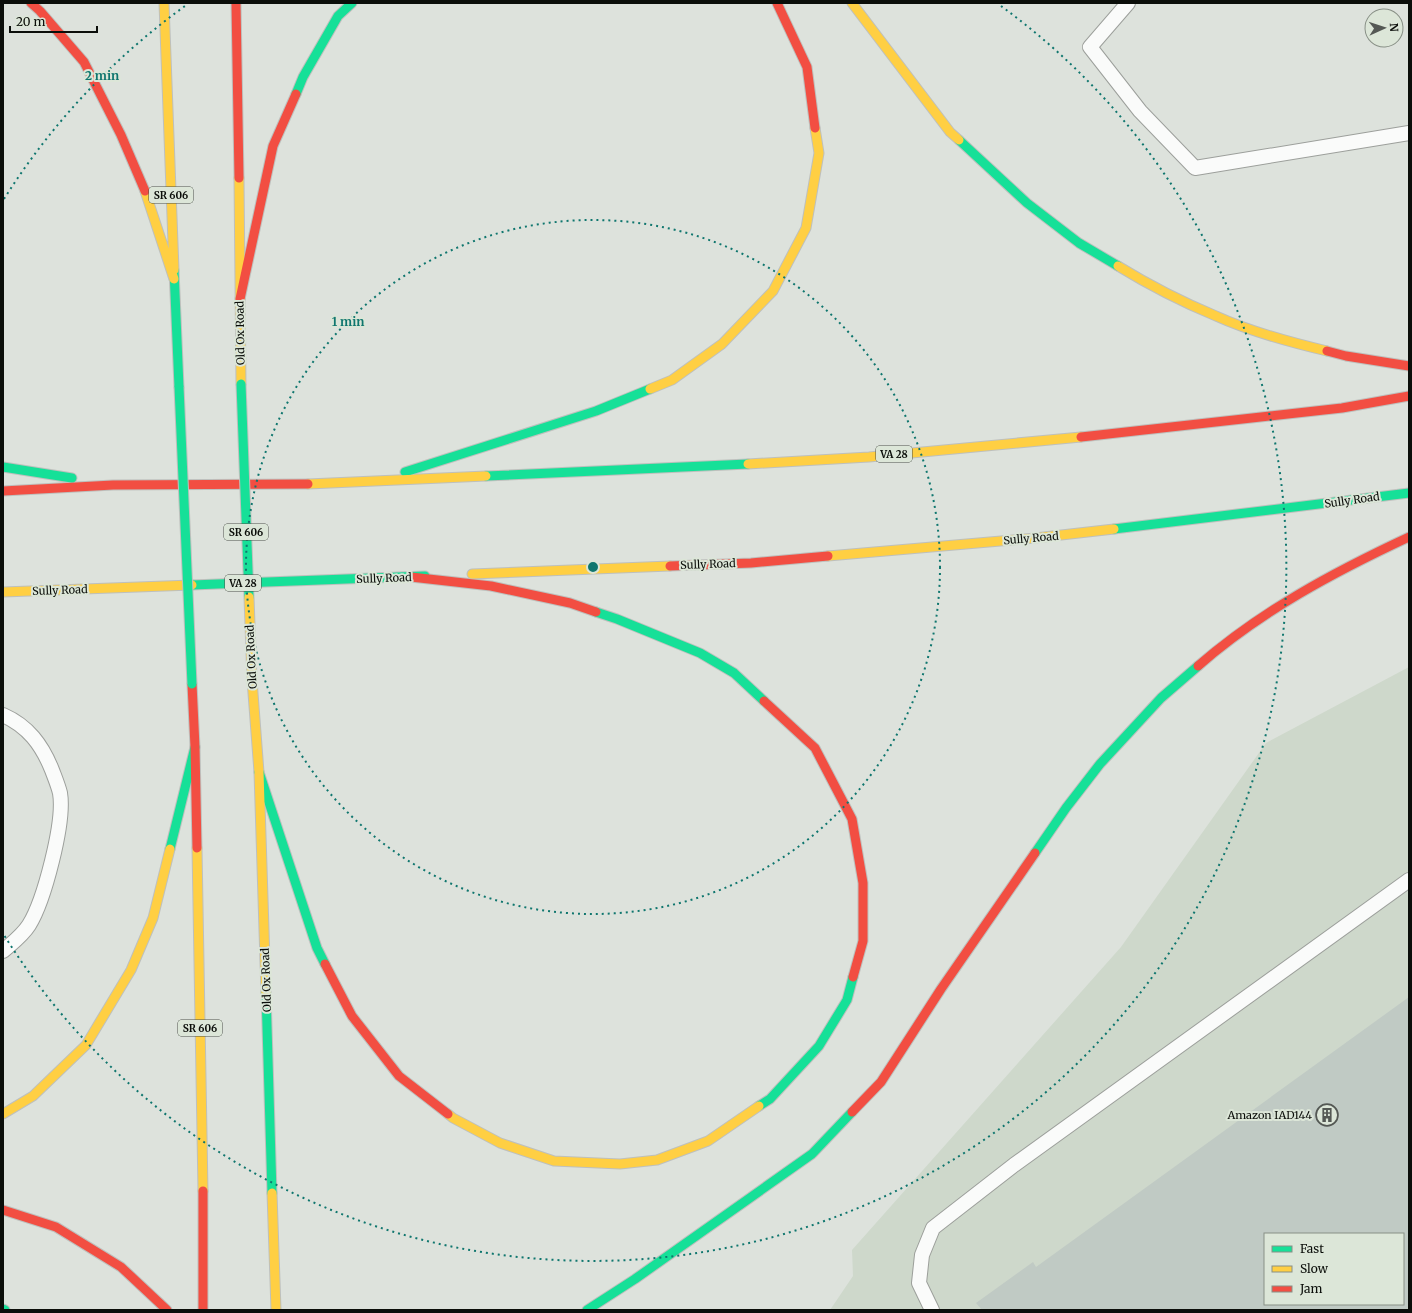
<svg xmlns="http://www.w3.org/2000/svg" width="1412" height="1313" viewBox="0 0 1412 1313" font-family="Merriweather,serif">
	<rect width="100%" height="100%" fill="#dde2dc"/>
	<!-- built -->
	<path fill="#ced8cb" fill-rule="evenodd" d="M 1409,667 L 1409,1310 L 830,1310 L 853,1276 L 852,1250 L 1121,947 L 1266,743 ZM 1265,1234 L 1403,1234 L 1403,1304 L 1265,1304 Z"/>
	<!-- building -->
	<path fill="#c0cac4" fill-rule="evenodd" d="M 1409,997 L 1409,1308 L 1406,1310 L 982,1310 L 976,1303 L 1033,1262 L 1036,1267 ZM 1265,1234 L 1403,1234 L 1403,1304 L 1265,1304 Z"/>
	<g fill="none" stroke-linecap="round" stroke-linejoin="round">
		<!-- lane casing -->
		<g stroke="#9c9f9b" stroke-width="16">
			<path id="lane" d="M 1128,3 L 1090,47 L 1140,111 L 1195,168 L 1409,133
				M 3,715 C 28,726 42,745 52,770 C 55,778 58,785 60,793 C 65,822 44,901 29,925 C 22,936 12,943 3,951
				M 932,1310 L 919,1283 L 922,1255 L 933,1228 L 1014,1165 L 1409,880"/>
		</g>
		<!-- fast casing -->
		<g stroke="#bec0bd" stroke-width="11">
			<path id="fast" d="M 296,94 L 303,77 L 338,16 L 352,3
				M 959,140 L 1027,203 L 1079,243 L 1118,266
				M 174,270 L 179,387
				M 3,467 L 72,478
				M 405,472 L 596,411 L 650,389
				M 486,476 L 748,464
				M 1114,529 L 1409,493
				M 192,585 L 425,576
				M 596,612 L 617,619 L 700,653 L 734,673 L 764,701
				M 259,772 L 317,948 L 325,964
				M 170,849 L 195,747
				M 1035,853 L 1066,808 L 1100,764 L 1161,698 L 1198,666
				M 266,993 L 272,1193
				M 759,1106 L 770,1099 L 819,1046 L 847,1000 L 853,977
				M 3,1309 L 5,1310
				M 587,1310 L 635,1279 L 812,1154 L 852,1112"/>
		</g>
		<!-- slow casing -->
		<g stroke="#bec0bd" stroke-width="11">
			<path id="slow" d="M 164,3 L 174,270
				M 852,3 L 950,132 L 959,140
				M 239,178 L 241,384
				M 145,191 L 174,279
				M 1118,266 C 1149,285 1182,302 1216,316 C 1251,332 1289,342 1327,351
				M 650,389 L 672,380 L 722,344 L 773,291 L 806,228 L 819,153 L 815,128
				M 748,464 L 869,457 L 1081,437
				M 308,484 L 486,476
				M 828,556 L 1035,538 L 1114,529
				M 472,574 L 670,566
				M 3,592 L 192,585
				M 252,680 L 259,772 L 266,993
				M 197,848 L 203,1191
				M 3,1114 L 33,1096 L 86,1045 L 131,970 L 153,918 L 170,849
				M 448,1114 L 453,1118 L 500,1143 L 554,1161 L 620,1164 L 657,1160 L 708,1141 L 759,1106
				M 272,1193 L 276,1310"/>
		</g>
		<!-- jam casing -->
		<g stroke="#bec0bd" stroke-width="11">
			<path id="jam" d="M 31,3 L 40,11 L 84,62 L 121,135 L 145,191
				M 236,3 L 239,178
				M 777,3 L 807,67 L 815,128
				M 240,299 L 273,146 L 296,94
				M 1327,351 L 1346,356 L 1409,366
				M 1081,437 L 1342,408 L 1409,396
				M 3,491 L 113,485 L 308,484
				M 670,566 L 751,563 L 828,556
				M 411,577 L 491,586 L 570,603 L 596,612
				M 1198,666 C 1261,611 1334,572 1409,537
				M 192,684 L 195,747 L 197,848
				M 764,701 L 815,748 L 852,819 L 863,883 L 863,941 L 853,977
				M 325,964 L 352,1016 L 399,1076 L 448,1114
				M 852,1112 L 881,1082 L 941,989 L 1035,853
				M 203,1191 L 203,1310
				M 3,1210 L 56,1227 L 121,1267 L 167,1310"/>
		</g>
		<!-- lane -->
		<use href="#lane" stroke="#fafbfa" stroke-width="14"/>
		<!-- fast -->
		<use href="#fast" stroke="#16e098" stroke-width="9"/>
		<!-- slow -->
		<use href="#slow" stroke="#ffcf43" stroke-width="9"/>
		<!-- jam -->
		<use href="#jam" stroke="#f24e42" stroke-width="9"/>
		<!-- fast-bridge casing -->
		<g stroke="#bec0bd" stroke-width="11" stroke-linecap="butt">
			<path id="fast-bridge" d="M 241,384 L 249,597
				M 179,387 L 192,684"/>
		</g>
		<!-- slow-bridge casing -->
		<g stroke="#bec0bd" stroke-width="11" stroke-linecap="butt">
			<path id="slow-bridge" d="M 249,597 L 252,680"/>
		</g>
		<!-- fast-bridge -->
		<use href="#fast-bridge" stroke="#16e098" stroke-width="9"/>
		<!-- slow-bridge -->
		<use href="#slow-bridge" stroke="#ffcf43" stroke-width="9"/>
	</g>
	<!-- distance rings -->
	<g fill="none" stroke="#0f766e" stroke-width="2" stroke-dasharray="2 4">
		<circle cx="593" cy="567" r="347"/>
		<path d="M4 199A694 694 0 0 1 185 6M1001 6A694 694 0 1 1 4 935"/>
	</g>
	<!-- icons -->
	<defs>
		<g id="building-ring" transform="scale(1.15)"><circle r="9.5" fill="#dce6d8" stroke="#545854" stroke-width="1.5"/><path d="M-4-6H4V6H1V3H-1V6H-4ZM-2.5-4.3h1.7v1.8h-1.7ZM.8-4.3h1.7v1.8H.8ZM-2.5-1h1.7V.8h-1.7ZM.8-1h1.7V.8H.8Z" fill="#545854"/></g>
	</defs>
	<g fill-rule="evenodd">
		<use href="#building-ring" x="1327" y="1115"/>
	</g>
	<g text-anchor="middle" stroke-width="4" stroke-linejoin="round" paint-order="stroke">
		<!-- shield labels -->
		<g fill="#dce6d8" stroke="#4a4f48" stroke-width="1">
			<rect x="149" y="187" width="44" height="16" rx="3"/>
			<rect x="876" y="446" width="36" height="16" rx="3"/>
			<rect x="224" y="524" width="44" height="16" rx="3"/>
			<rect x="225" y="575" width="36" height="16" rx="3"/>
			<rect x="178" y="1020" width="44" height="16" rx="3"/>
		</g>
		<g font-size="10" font-weight="bold" fill="#0b0e0a">
			<text x="171" y="199">SR 606</text>
			<text x="894" y="458">VA 28</text>
			<text x="246" y="536">SR 606</text>
			<text x="243" y="587">VA 28</text>
			<text x="200" y="1032">SR 606</text>
		</g>
		<!-- street labels -->
		<g font-size="11" fill="#0b0e0a" stroke="#dce6d8">
			<text transform="translate(240 333) rotate(-91)" y="4">Old Ox Road</text>
			<text transform="translate(1352 500) rotate(-8)" y="4">Sully Road</text>
			<text transform="translate(1031 538) rotate(-5)" y="4">Sully Road</text>
			<text transform="translate(708 564) rotate(-2)" y="4">Sully Road</text>
			<text transform="translate(384 578) rotate(-2)" y="4">Sully Road</text>
			<text transform="translate(60 590) rotate(-2)" y="4">Sully Road</text>
			<text transform="translate(251 657) rotate(-93)" y="4">Old Ox Road</text>
			<text transform="translate(266 980) rotate(-92)" y="4">Old Ox Road</text>
		</g>
		<!-- poi labels -->
		<g font-size="11" fill="#0b0e0a" stroke="#dce6d8" text-anchor="end">
			<text x="1312" y="1119">Amazon IAD144</text>
		</g>
	</g>
	<circle cx="593" cy="567" r="6" fill="#0f766e" stroke="#dce6d8" stroke-width="2"/>
	<g font-size="12" text-anchor="middle" font-weight="bold" fill="#0f766e" stroke="#dce6d8" stroke-width="4" stroke-linejoin="round" paint-order="stroke">
		<text x="102" y="80">2 min</text>
		<text x="348" y="326">1 min</text>
	</g>
	<!-- border -->
	<rect width="1412" height="1313" fill="none" stroke="#0b0e0a" stroke-width="8"/>
	<!-- legend -->
	<rect x="1264" y="1233" width="140" height="72" fill="#dce6d8" stroke="#889086"/>
	<rect x="1272" y="1246" width="20" height="6" fill="#16e098" stroke="#889086"/>
	<text x="1300" y="1253" font-size="12" fill="#0b0e0a">Fast</text>
	<rect x="1272" y="1266" width="20" height="6" fill="#ffcf43" stroke="#889086"/>
	<text x="1300" y="1273" font-size="12" fill="#0b0e0a">Slow</text>
	<rect x="1272" y="1286" width="20" height="6" fill="#f24e42" stroke="#889086"/>
	<text x="1300" y="1293" font-size="12" fill="#0b0e0a">Jam</text>
	<!-- north arrow -->
	<g transform="translate(1384 28) rotate(87)"><circle r="19" fill="#dce6d8" stroke="#889086"/>
	<path d="M0-3L7 15L0 10L-7 15Z" fill="#545854"/>
	<text y="-6" font-size="11" font-weight="bold" text-anchor="middle" fill="#0b0e0a">N</text>
	</g>
	<!-- scale -->
	<path d="M10 26v6h87v-6" fill="none" stroke="#0b0e0a" stroke-width="2"/>
	<text x="16" y="26" font-size="12" fill="#0b0e0a" stroke="#dce6d8" stroke-width="3" paint-order="stroke">20 m</text>
</svg>
